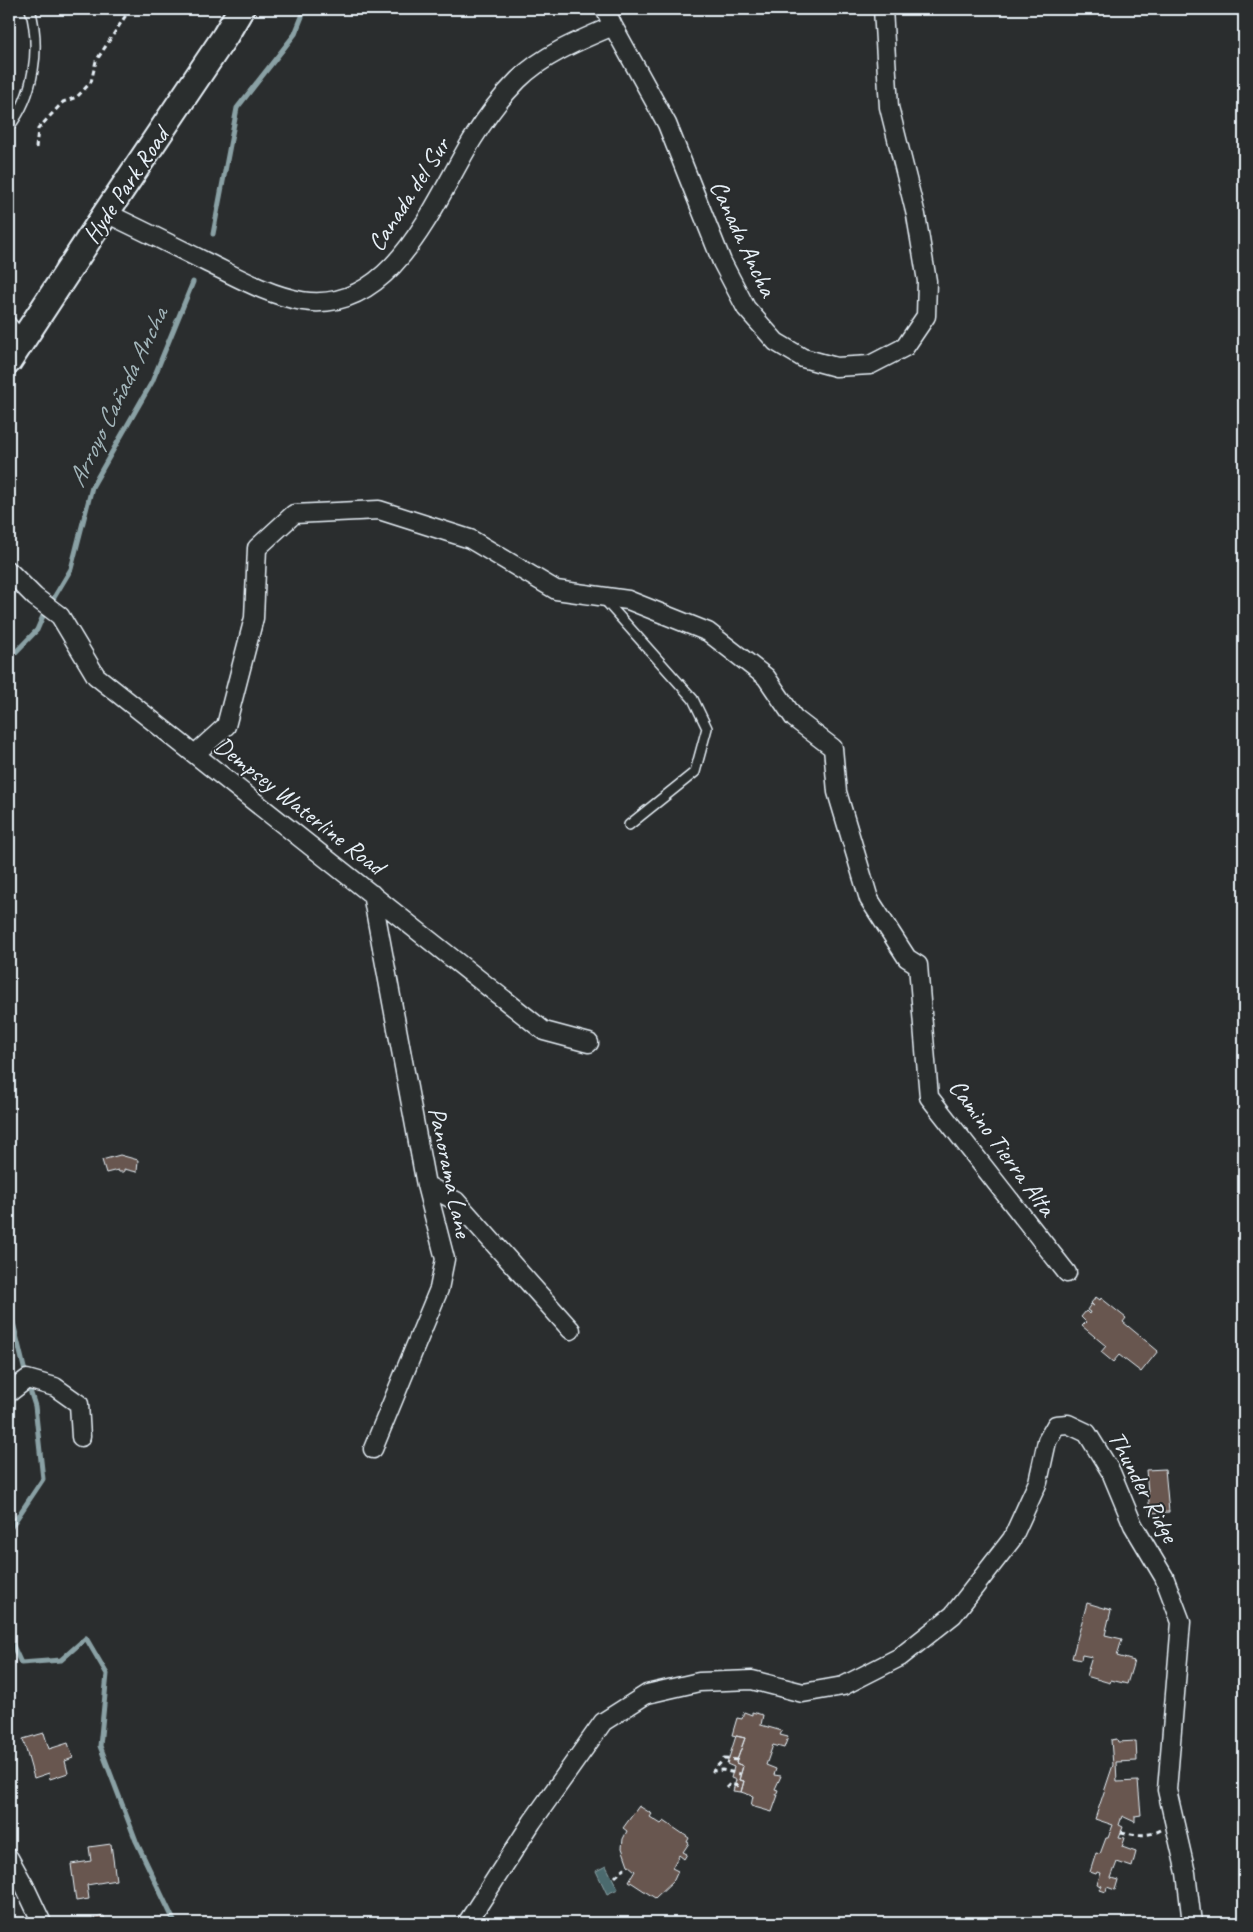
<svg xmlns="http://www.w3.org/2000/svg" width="1253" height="1932" viewBox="0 0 1253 1932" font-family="Caveat,sans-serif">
	<rect width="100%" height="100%" fill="#2a2d2e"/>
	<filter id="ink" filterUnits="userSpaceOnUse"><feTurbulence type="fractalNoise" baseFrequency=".02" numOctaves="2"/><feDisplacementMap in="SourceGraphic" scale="10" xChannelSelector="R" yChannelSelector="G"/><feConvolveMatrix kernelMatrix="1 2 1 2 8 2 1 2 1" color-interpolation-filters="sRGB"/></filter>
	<g filter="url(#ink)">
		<!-- water -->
		<path fill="#4c6b6e" stroke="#8aa1a5" d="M 606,1866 L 618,1889 L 607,1894 L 596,1871 Z"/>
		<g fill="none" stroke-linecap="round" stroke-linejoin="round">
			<!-- stream -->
			<path stroke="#8aa1a5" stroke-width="5" d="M 213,234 L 237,108 L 295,34 L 305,9
				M 9,659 L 37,630 L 43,616 L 71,569 L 92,487 L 152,382 L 193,282
				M 9,1306 L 26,1376
				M 9,1530 L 43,1479 L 35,1406 L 28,1384
				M 9,1637 L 21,1663 L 61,1660 L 86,1638 L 107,1674 L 100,1746 L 136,1841 L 175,1923"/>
		</g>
		<!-- building -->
		<path fill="#67574f" stroke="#e8f1f8" d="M 120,1155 L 138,1160 L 137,1172 L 124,1169 L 124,1172 L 119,1172 L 118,1170 L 106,1173 L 102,1160 Z
			M 1096,1297 L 1100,1300 L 1101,1298 L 1126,1318 L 1123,1322 L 1158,1351 L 1141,1372 L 1119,1355 L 1113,1362 L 1101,1352 L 1106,1346 L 1082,1326 L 1086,1322 L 1081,1317 L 1086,1311 L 1089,1314 L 1090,1312 L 1087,1310 L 1091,1304 L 1094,1306 L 1091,1303 Z
			M 1165,1469 L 1169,1512 L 1150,1513 L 1146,1470 Z
			M 1087,1603 L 1111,1610 L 1105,1635 L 1122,1639 L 1117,1656 L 1134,1661 L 1127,1684 L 1111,1680 L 1110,1683 L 1086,1676 L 1092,1657 L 1082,1655 L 1081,1660 L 1072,1658 Z
			M 744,1712 L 752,1715 L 752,1712 L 763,1715 L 761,1725 L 782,1731 L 780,1735 L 788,1737 L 784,1748 L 773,1745 L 766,1765 L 776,1769 L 774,1775 L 781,1776 L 775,1789 L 778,1790 L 776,1795 L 778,1795 L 772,1812 L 751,1806 L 753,1796 L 741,1792 L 744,1781 L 739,1780 L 743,1766 L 736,1763 L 745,1738 L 732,1735 L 737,1718 L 742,1719 Z
			M 44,1733 L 49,1749 L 68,1743 L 73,1758 L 65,1761 L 68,1773 L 50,1779 L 49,1773 L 34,1778 L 23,1739 Z
			M 736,1736 L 745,1738 L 736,1763 L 743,1766 L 739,1780 L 744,1781 L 741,1792 L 733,1791 L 736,1780 L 731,1778 L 734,1767 L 727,1764 Z
			M 1117,1739 L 1118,1742 L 1136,1741 L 1137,1761 L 1116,1762 L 1117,1782 L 1138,1781 L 1141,1815 L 1135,1816 L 1135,1822 L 1122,1816 L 1119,1825 L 1123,1827 L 1119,1837 L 1125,1838 L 1122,1847 L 1136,1852 L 1132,1867 L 1117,1862 L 1111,1878 L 1118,1880 L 1115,1890 L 1107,1887 L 1106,1892 L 1100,1890 L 1102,1886 L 1097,1884 L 1101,1873 L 1097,1872 L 1096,1874 L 1090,1872 L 1096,1853 L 1100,1854 L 1106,1838 L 1108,1838 L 1113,1825 L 1095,1819 L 1113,1765 L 1111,1740 Z
			M 639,1806 L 652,1814 L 650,1817 L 661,1824 L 664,1821 L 689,1838 L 687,1842 L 689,1843 L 683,1852 L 687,1854 L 684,1859 L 679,1855 L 672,1868 L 678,1871 L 674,1880 L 655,1898 L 629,1881 L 635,1871 L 628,1865 L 622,1848 L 623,1839 L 627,1831 L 623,1828 Z
			M 111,1844 L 116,1880 L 87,1885 L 89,1899 L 76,1901 L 71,1864 L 91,1861 L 89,1847 Z
			M 104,1916 L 105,1923 L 93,1923 L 92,1919 Z"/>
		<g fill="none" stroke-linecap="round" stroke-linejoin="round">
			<!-- service casing -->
			<g stroke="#e8f1f8" stroke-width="12">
				<path id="service" d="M 9,127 C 34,96 41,47 30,9
					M 9,320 L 22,336
					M 603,598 L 693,699 L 707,728 L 695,772 L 629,825"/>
			</g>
			<!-- minor casing -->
			<g stroke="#e8f1f8" stroke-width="21">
				<path id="minor" d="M 605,9 L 613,26 L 667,124 L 722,262 L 746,308 L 776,342 L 803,358 L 836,367 L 870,365 L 905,347 L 926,316 L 927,281 L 916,215 L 889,107 L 883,9
					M 106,213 C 140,229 174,246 208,263 C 239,278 268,295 302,301 C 393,315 434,202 472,140 C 485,119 500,98 518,80 C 543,55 580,40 613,26
					M 9,571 L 35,597 L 60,616 L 96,676 L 544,1031 L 589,1043
					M 195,754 L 226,726 L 254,618 L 257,548 L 294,514 L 379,510 L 470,539 L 556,590 L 628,600 L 708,632 L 766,677 L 794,718 L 833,748 L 837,792 L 869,899 L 907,958 L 918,965 L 929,1097 L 1067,1273
					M 372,894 L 426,1185 L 445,1259 L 439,1289 L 373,1449
					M 426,1185 L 456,1201 L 571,1330
					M 9,1393 L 27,1379 L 55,1387 L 79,1404 L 81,1437
					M 9,1858 L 24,1885 L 42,1923
					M 467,1923 L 532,1822 L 603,1722 L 647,1694 L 699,1682 L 752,1680 L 803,1693 L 843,1686 L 900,1657 L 953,1615 L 1012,1539 L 1038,1482 L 1047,1441 L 1056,1425 L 1068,1424 L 1087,1433 L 1111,1472 L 1133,1525 L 1164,1577 L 1181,1622 L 1167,1790 L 1186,1873 L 1192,1923"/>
			</g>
			<!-- secondary casing -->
			<g stroke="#e8f1f8" stroke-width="29">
				<path id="secondary" d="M 9,361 L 106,213 L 225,36 L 241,9"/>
			</g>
			<!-- path -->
			<path stroke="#e8f1f8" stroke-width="3" stroke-dasharray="5 4" stroke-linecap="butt" d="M 36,148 L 38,129 L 63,102 L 77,97 L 91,82 L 96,61 L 130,9
				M 737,1760 L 724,1759 L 713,1771 L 722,1770 L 740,1774
				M 726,1788 L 730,1784 L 742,1787
				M 1121,1832 C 1135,1835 1148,1837 1161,1830
				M 615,1877 L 628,1865"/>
			<!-- service -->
			<use href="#service" stroke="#2a2d2e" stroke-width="9"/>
			<!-- minor -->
			<use href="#minor" stroke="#2a2d2e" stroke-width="18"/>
			<!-- secondary -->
			<use href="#secondary" stroke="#2a2d2e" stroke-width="25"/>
		</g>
	</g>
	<g text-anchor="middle" stroke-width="4" stroke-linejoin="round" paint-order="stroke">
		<!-- street labels -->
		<g font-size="25" fill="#e8f1f8" stroke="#2a2d2e">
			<text transform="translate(125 185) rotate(-56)" y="9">Hyde Park Road</text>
			<text transform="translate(408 194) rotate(-57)" y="9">Canada del Sur</text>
			<text transform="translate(744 238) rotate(65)" y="9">Canada Ancha</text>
			<text transform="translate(300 805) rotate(38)" y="9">Dempsey Waterline Road</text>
			<text transform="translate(1003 1147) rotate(54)" y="9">Camino Tierra Alta</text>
			<text transform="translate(451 1172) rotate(78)" y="9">Panorama Lane</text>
			<text transform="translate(1144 1486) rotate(62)" y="9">Thunder Ridge</text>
		</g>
		<!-- water labels -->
		<g font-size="26" font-style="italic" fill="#a2b5ba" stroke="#2a2d2e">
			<text transform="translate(117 397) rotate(-64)" y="9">Arroyo Cañada Ancha</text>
		</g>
	</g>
	<!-- margin -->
	<rect width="1253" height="1932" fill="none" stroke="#2a2d2e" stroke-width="30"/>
	<rect x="15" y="15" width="1223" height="1902" fill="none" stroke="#e8f1f8" stroke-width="2" filter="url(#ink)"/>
</svg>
